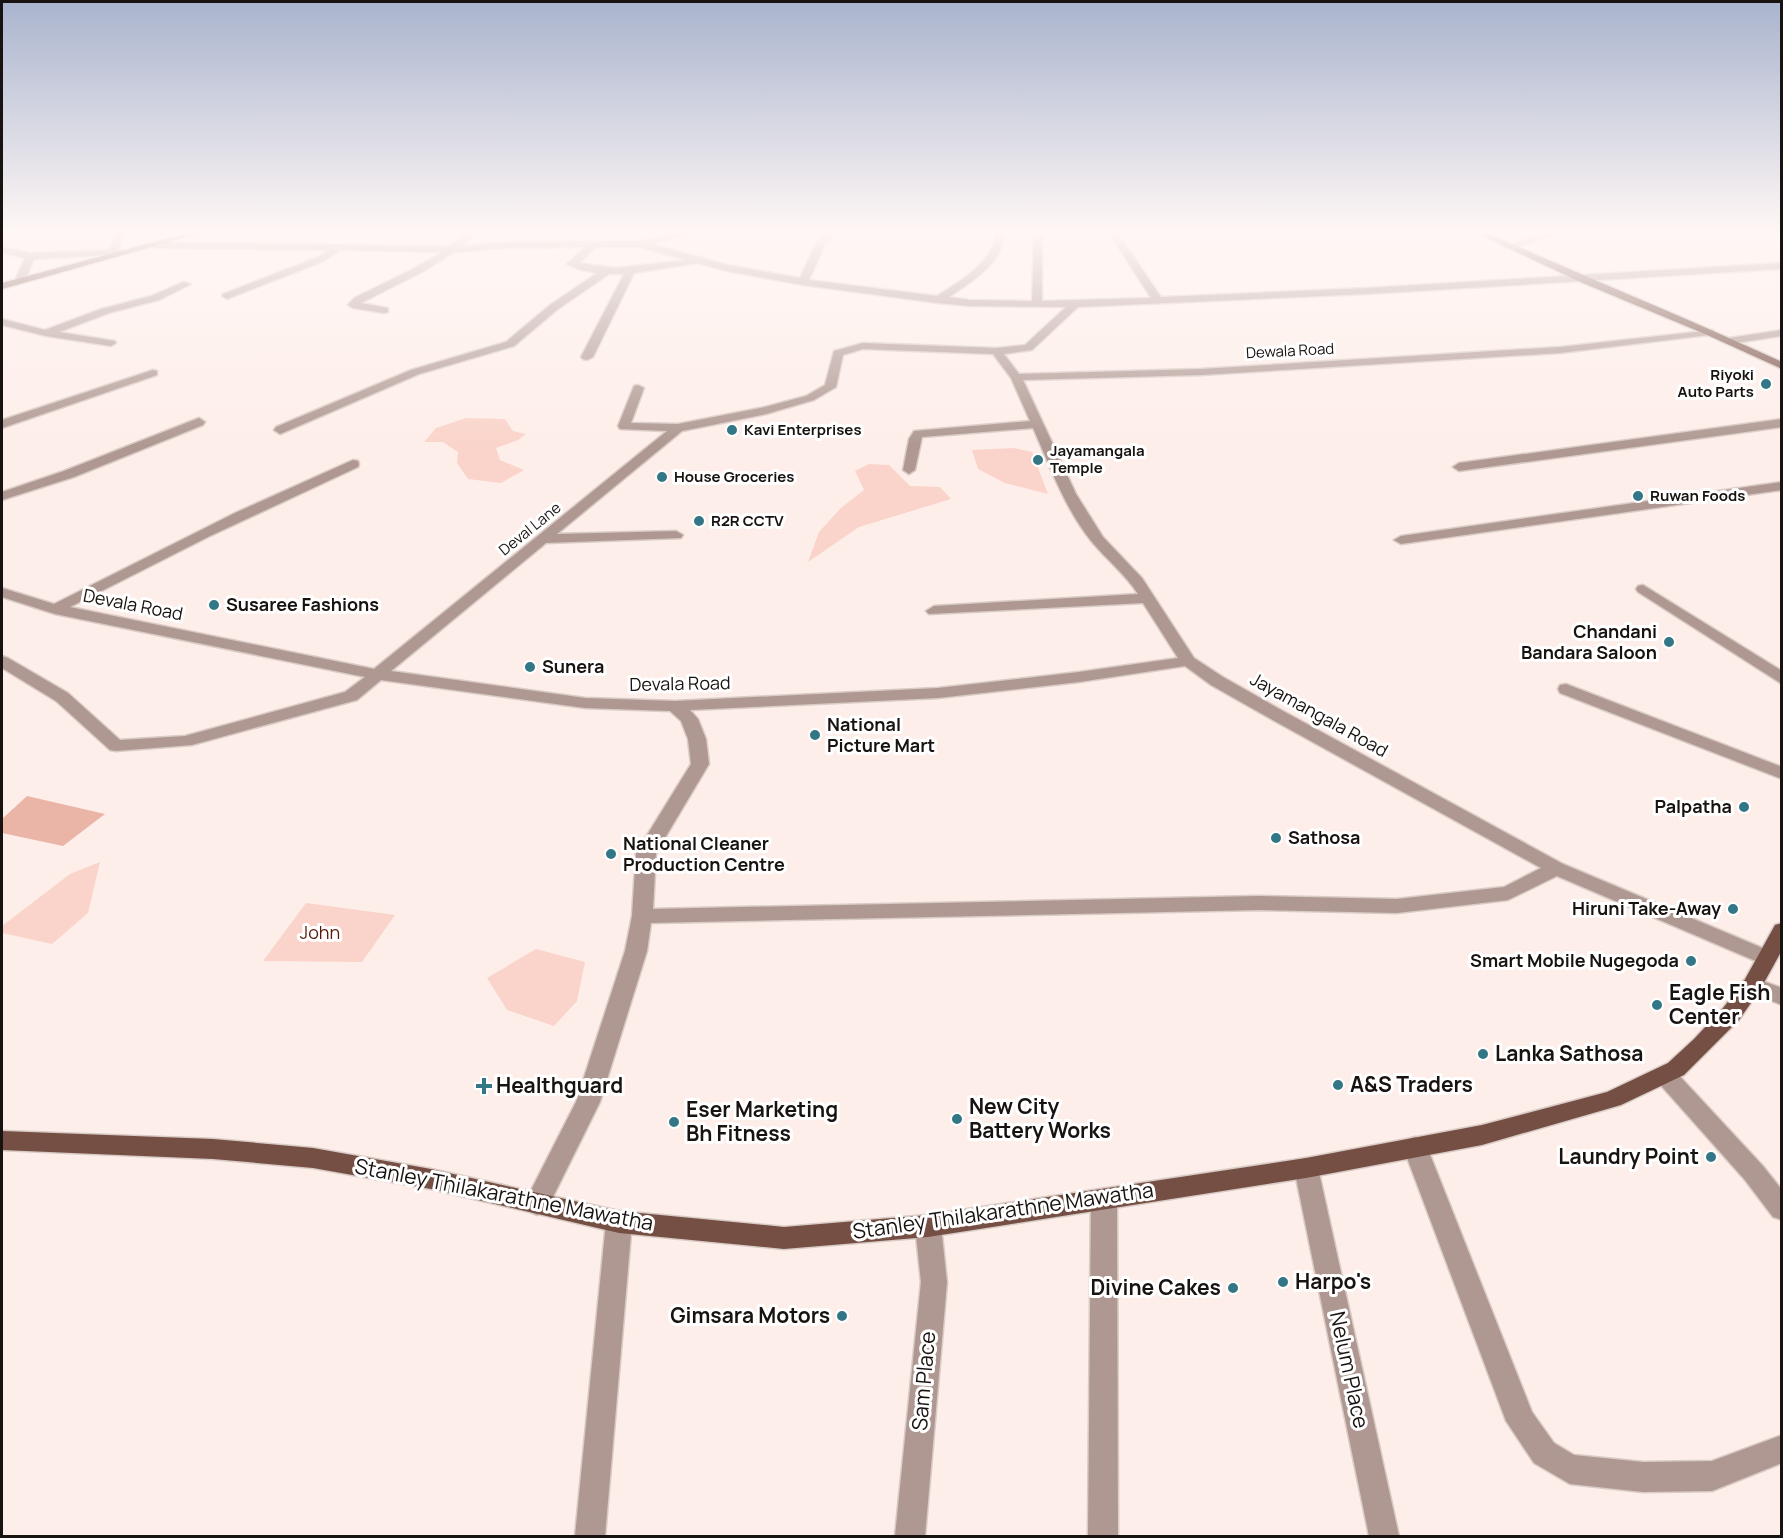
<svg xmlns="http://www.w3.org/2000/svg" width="1783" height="1538" viewBox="0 0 1783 1538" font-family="Manrope,sans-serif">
	<rect width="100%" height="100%" fill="#feeee9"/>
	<!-- green -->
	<path fill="#fad4ca" d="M 466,418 L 505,419 L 513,431 L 526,434 L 518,440 L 496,448 L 500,460 L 524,470 L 501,483 L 468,479 L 457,463 L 458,452 L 443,442 L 424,442 L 436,428 Z
		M 1014,448 L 1032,452 L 1048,494 L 1005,483 L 978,469 L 972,450 Z
		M 869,464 L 889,465 L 910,486 L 940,487 L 951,499 L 859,527 L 808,562 L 819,532 L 841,508 L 864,490 L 855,471 Z
		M 100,862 L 88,913 L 52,944 L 2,933 L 2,926 L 70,874 Z
		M 306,903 L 395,915 L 362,962 L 263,961 Z
		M 536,949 L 585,962 L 577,1001 L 554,1026 L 507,1010 L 487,978 Z"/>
	<!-- water -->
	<path fill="#eab5a7" d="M 27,796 L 105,814 L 63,846 L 2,833 L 2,819 Z"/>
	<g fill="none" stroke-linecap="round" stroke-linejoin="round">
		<!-- street casing -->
		<g stroke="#d9cbc6" stroke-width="3">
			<path id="street" d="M 117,231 L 125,231 L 118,250 L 129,250 L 129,254 L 34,259 L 25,280 L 20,283 L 15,280 L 25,258 L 2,253 L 2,247 L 30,253 L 109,250 Z
				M 468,231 L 477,231 L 462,246 L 508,242 L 641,241 L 684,231 L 698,231 L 697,233 L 651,244 L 728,265 L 800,278 L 816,243 L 830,231 L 839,231 L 825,244 L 809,280 L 937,296 C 960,281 997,261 995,231 L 1003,231 C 1007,261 971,282 949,297 L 970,300 L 1032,301 L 1034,237 L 1038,234 L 1042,237 L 1042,301 L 1151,298 L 1108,231 L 1116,231 L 1161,297 L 1366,288 L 1782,263 L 1782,269 L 1366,294 L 1078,307 L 1032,350 L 1004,354 L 1019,374 L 1201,369 L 1560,347 L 1713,330 L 1714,332 L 1709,335 L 1560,353 L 1201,375 L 1023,380 L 1076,494 L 1103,537 L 1142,578 L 1194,658 L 1223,677 L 1283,711 L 1563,864 L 1772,952 L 1776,957 L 1772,962 L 1765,964 L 1758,962 L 1557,876 L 1508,900 L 1397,913 L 1258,910 L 651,923 L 647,951 L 600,1102 L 546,1211 L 537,1215 L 528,1211 L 524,1204 L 576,1102 L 625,951 L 632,916 L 636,853 L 691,764 L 688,739 L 681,721 L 670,711 L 585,708 L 381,680 L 357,700 L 192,745 L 116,751 L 110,750 L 56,701 L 2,668 L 2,656 L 8,658 L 68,693 L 120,740 L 185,736 L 345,692 L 365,677 L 55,614 L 2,597 L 2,588 L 54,604 L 235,513 L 353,460 L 358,461 L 359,464 L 358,467 L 208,537 L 70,607 L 374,669 L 667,431 L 620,429 L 618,426 L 634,386 L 638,385 L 644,388 L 631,423 L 678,424 L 765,407 L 806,396 L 825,385 L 834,351 L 863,343 L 996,348 L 1025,345 L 1066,307 L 970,306 L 938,303 L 803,285 L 727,271 L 697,263 L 634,273 L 593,357 L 587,360 L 583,359 L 581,357 L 624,274 L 609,274 L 558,309 L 514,346 L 419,374 L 280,434 L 274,430 L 276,427 L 411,370 L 506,342 L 550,305 L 597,273 L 581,270 L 567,264 L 585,247 L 508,248 L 454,252 L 422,272 L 361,303 L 388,308 L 388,312 L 384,313 L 353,308 L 348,305 L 354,298 L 415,268 L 442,252 L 340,250 L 324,261 L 227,299 L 222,296 L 223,294 L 318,257 L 329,250 L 155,248 L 150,245 L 155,242 L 450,246 ZM 596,247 L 640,247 L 686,260 L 616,268 L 579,263 ZM 863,349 L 993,354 L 1011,378 L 1030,421 L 914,431 L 909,439 L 903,470 L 909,474 L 915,470 L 922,437 L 1033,428 C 1050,466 1065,509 1092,542 C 1107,560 1125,574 1138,594 L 934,606 L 926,611 L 929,614 L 1143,603 L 1178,658 L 1079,672 L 938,688 L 675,701 L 585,698 L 391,671 L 546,543 L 681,538 L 683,535 L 676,531 L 557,534 L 682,431 L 766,414 L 814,400 L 836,387 L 843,355 ZM 1185,666 L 1211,685 L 1271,719 L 1541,868 L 1504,887 L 1397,899 L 1258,896 L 653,909 L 656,853 L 709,764 L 706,739 L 698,719 L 690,710 L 938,698 L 1079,682 Z
				M 1551,231 L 1563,231 L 1512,249 L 1504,247 Z
				M 183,282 L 191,284 L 159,300 L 109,313 L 59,332 L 115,341 L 116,343 L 111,346 L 46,336 L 2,325 L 2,319 L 45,330 L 101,309 L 151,296 Z
				M 1782,330 L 1782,336 L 1729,344 L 1724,341 L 1729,338 Z
				M 153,370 L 157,371 L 157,375 L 2,428 L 2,420 Z
				M 199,418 L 205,422 L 203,425 L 74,477 L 2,500 L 2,492 L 64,471 Z
				M 1782,419 L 1782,427 L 1459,471 L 1453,467 L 1459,463 Z
				M 1782,482 L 1782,490 L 1401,544 L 1394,540 L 1401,536 Z
				M 1643,585 L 1782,671 L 1782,684 L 1638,592 L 1636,589 L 1638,586 Z
				M 1566,684 L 1782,767 L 1782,779 L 1560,693 L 1558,689 L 1560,685 Z
				M 1752,977 L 1782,988 L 1782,1005 L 1744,990 L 1741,985 L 1744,980 Z
				M 1665,1066 L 1673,1069 L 1763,1166 L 1782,1190 L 1782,1220 L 1773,1217 L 1745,1180 L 1657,1081 L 1653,1075 L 1657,1069 Z
				M 1415,1137 L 1424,1140 L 1427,1147 L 1532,1412 L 1554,1443 L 1574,1455 L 1643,1462 L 1712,1461 L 1782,1435 L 1782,1463 L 1712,1491 L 1643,1492 L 1570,1484 L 1534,1463 L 1506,1421 L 1403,1147 L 1406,1140 Z
				M 1306,1158 L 1315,1161 L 1318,1168 L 1399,1536 L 1369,1536 L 1294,1168 L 1297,1161 Z
				M 1104,1189 L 1113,1192 L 1117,1199 L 1118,1536 L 1088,1536 L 1091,1199 L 1095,1192 Z
				M 619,1211 L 628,1214 L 632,1222 L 605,1536 L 575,1536 L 606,1222 L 610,1214 Z
				M 928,1215 L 937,1218 L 941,1226 L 947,1282 L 925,1536 L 895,1536 L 921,1282 L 915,1226 L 919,1218 Z"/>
		</g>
		<!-- primary casing -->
		<g stroke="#d9cbc6" stroke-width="3">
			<path id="primary" d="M 195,231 L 208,231 L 2,289 L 2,283 Z
				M 1472,231 L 1483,231 C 1582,276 1683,316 1782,362 L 1782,369 L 1705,334 L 1578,281 Z
				M 1782,923 L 1782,950 L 1760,990 L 1739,1020 L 1684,1075 L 1621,1105 L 1482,1145 L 1306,1178 L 928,1237 L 784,1249 L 619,1233 L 431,1189 L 313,1168 L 213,1159 L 2,1150 L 2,1131 L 213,1139 L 313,1148 L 431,1169 L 619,1211 L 784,1227 L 928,1215 L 1306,1158 L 1482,1125 L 1607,1092 L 1668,1063 L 1694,1039 L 1723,1008 L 1744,981 L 1775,925 Z"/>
		</g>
		<!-- street -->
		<use href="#street" fill="#af9892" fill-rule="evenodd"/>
		<!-- primary -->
		<use href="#primary" fill="#754f44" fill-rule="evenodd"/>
	</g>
	<!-- sky -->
	<linearGradient id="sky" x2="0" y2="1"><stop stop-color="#a9b4ce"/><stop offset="0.52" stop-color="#fff7f5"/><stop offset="1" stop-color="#fff7f5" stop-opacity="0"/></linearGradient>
	<rect width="1783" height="446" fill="url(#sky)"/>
	<!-- markers -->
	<g fill="#337686" stroke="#fff" stroke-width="2">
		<circle cx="1766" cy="384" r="6"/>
		<circle cx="732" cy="430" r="6"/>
		<circle cx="1038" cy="460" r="6"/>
		<circle cx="662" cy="477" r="6"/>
		<circle cx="1638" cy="496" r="6"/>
		<circle cx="699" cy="521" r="6"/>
		<circle cx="214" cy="605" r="6"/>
		<circle cx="1669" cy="642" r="6"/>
		<circle cx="530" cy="667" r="6"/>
		<circle cx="815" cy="735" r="6"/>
		<circle cx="1744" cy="807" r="6"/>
		<circle cx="1276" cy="838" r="6"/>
		<circle cx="611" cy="854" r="6"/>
		<circle cx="1733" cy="909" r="6"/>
		<circle cx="1691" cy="961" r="6"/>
		<circle cx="1657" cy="1005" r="6"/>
		<circle cx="1483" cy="1054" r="6"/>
		<circle cx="1338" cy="1085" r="6"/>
		<path d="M481 1077h6v6h6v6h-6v6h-6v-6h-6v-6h6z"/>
		<circle cx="957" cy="1119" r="6"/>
		<circle cx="674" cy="1122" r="6"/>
		<circle cx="1711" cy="1157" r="6"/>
		<circle cx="1283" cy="1282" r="6"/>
		<circle cx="1233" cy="1288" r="6"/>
		<circle cx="842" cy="1316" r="6"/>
	</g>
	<g text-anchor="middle" stroke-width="6" stroke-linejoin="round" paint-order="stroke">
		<!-- far-street labels -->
		<g font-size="15" fill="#181210" stroke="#fff">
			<text transform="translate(1290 351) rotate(-3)" y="5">Dewala Road</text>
			<text transform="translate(530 529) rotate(-39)" y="5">Deval Lane</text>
		</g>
		<!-- far-poi labels -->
		<g font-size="15" font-weight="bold" fill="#181210" stroke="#fff" text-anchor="start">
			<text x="1754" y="380" text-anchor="end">Riyoki<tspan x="1754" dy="17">Auto Parts</tspan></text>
			<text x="744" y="435">Kavi Enterprises</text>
			<text x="1050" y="456">Jayamangala<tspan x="1050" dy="17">Temple</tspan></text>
			<text x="674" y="482">House Groceries</text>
			<text x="1650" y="501">Ruwan Foods</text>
			<text x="711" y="526">R2R CCTV</text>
		</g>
		<!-- street labels -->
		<g font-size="18" fill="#181210" stroke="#fff">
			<text transform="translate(133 605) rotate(11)" y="6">Devala Road</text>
			<text transform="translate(680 684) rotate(-1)" y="6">Devala Road</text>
			<text transform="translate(1319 715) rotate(29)" y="6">Jayamangala Road</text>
		</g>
		<!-- poi labels -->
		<g font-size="18" font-weight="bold" fill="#181210" stroke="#fff" text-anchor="start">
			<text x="226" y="611">Susaree Fashions</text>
			<text x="1657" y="638" text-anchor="end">Chandani<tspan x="1657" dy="21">Bandara Saloon</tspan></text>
			<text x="542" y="673">Sunera</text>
			<text x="827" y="731">National<tspan x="827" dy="21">Picture Mart</tspan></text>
			<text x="1732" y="813" text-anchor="end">Palpatha</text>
			<text x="1288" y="844">Sathosa</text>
			<text x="623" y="850">National Cleaner<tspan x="623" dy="21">Production Centre</tspan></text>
			<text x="1721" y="915" text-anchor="end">Hiruni Take-Away</text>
			<text x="1679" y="967" text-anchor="end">Smart Mobile Nugegoda</text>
		</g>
		<!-- park labels -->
		<g font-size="18" fill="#581b0a" stroke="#fff">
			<text x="320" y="939">John</text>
		</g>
		<!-- near-poi labels -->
		<g font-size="21" font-weight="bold" fill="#181210" stroke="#fff" text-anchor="start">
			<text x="1669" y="1000">Eagle Fish<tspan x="1669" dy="24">Center</tspan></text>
			<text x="1495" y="1061">Lanka Sathosa</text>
			<text x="1350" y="1092">A&amp;S Traders</text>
			<text x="496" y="1093">Healthguard</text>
			<text x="969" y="1114">New City<tspan x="969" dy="24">Battery Works</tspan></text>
			<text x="686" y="1117">Eser Marketing<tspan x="686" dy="24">Bh Fitness</tspan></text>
			<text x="1699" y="1164" text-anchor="end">Laundry Point</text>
			<text x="1295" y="1289">Harpo's</text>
			<text x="1221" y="1295" text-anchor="end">Divine Cakes</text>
			<text x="830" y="1323" text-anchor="end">Gimsara Motors</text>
		</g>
		<!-- near-street labels -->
		<g font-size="21" fill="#181210" stroke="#fff">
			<text transform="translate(504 1195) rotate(11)" y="7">Stanley Thilakarathne Mawatha</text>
			<text transform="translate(1003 1211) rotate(-8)" y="7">Stanley Thilakarathne Mawatha</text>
			<text transform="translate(1349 1370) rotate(78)" y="7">Nelum Place</text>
			<text transform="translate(924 1381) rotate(-85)" y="7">Sam Place</text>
		</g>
	</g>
	<!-- border -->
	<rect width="1783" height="1538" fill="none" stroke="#181210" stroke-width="6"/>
</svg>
